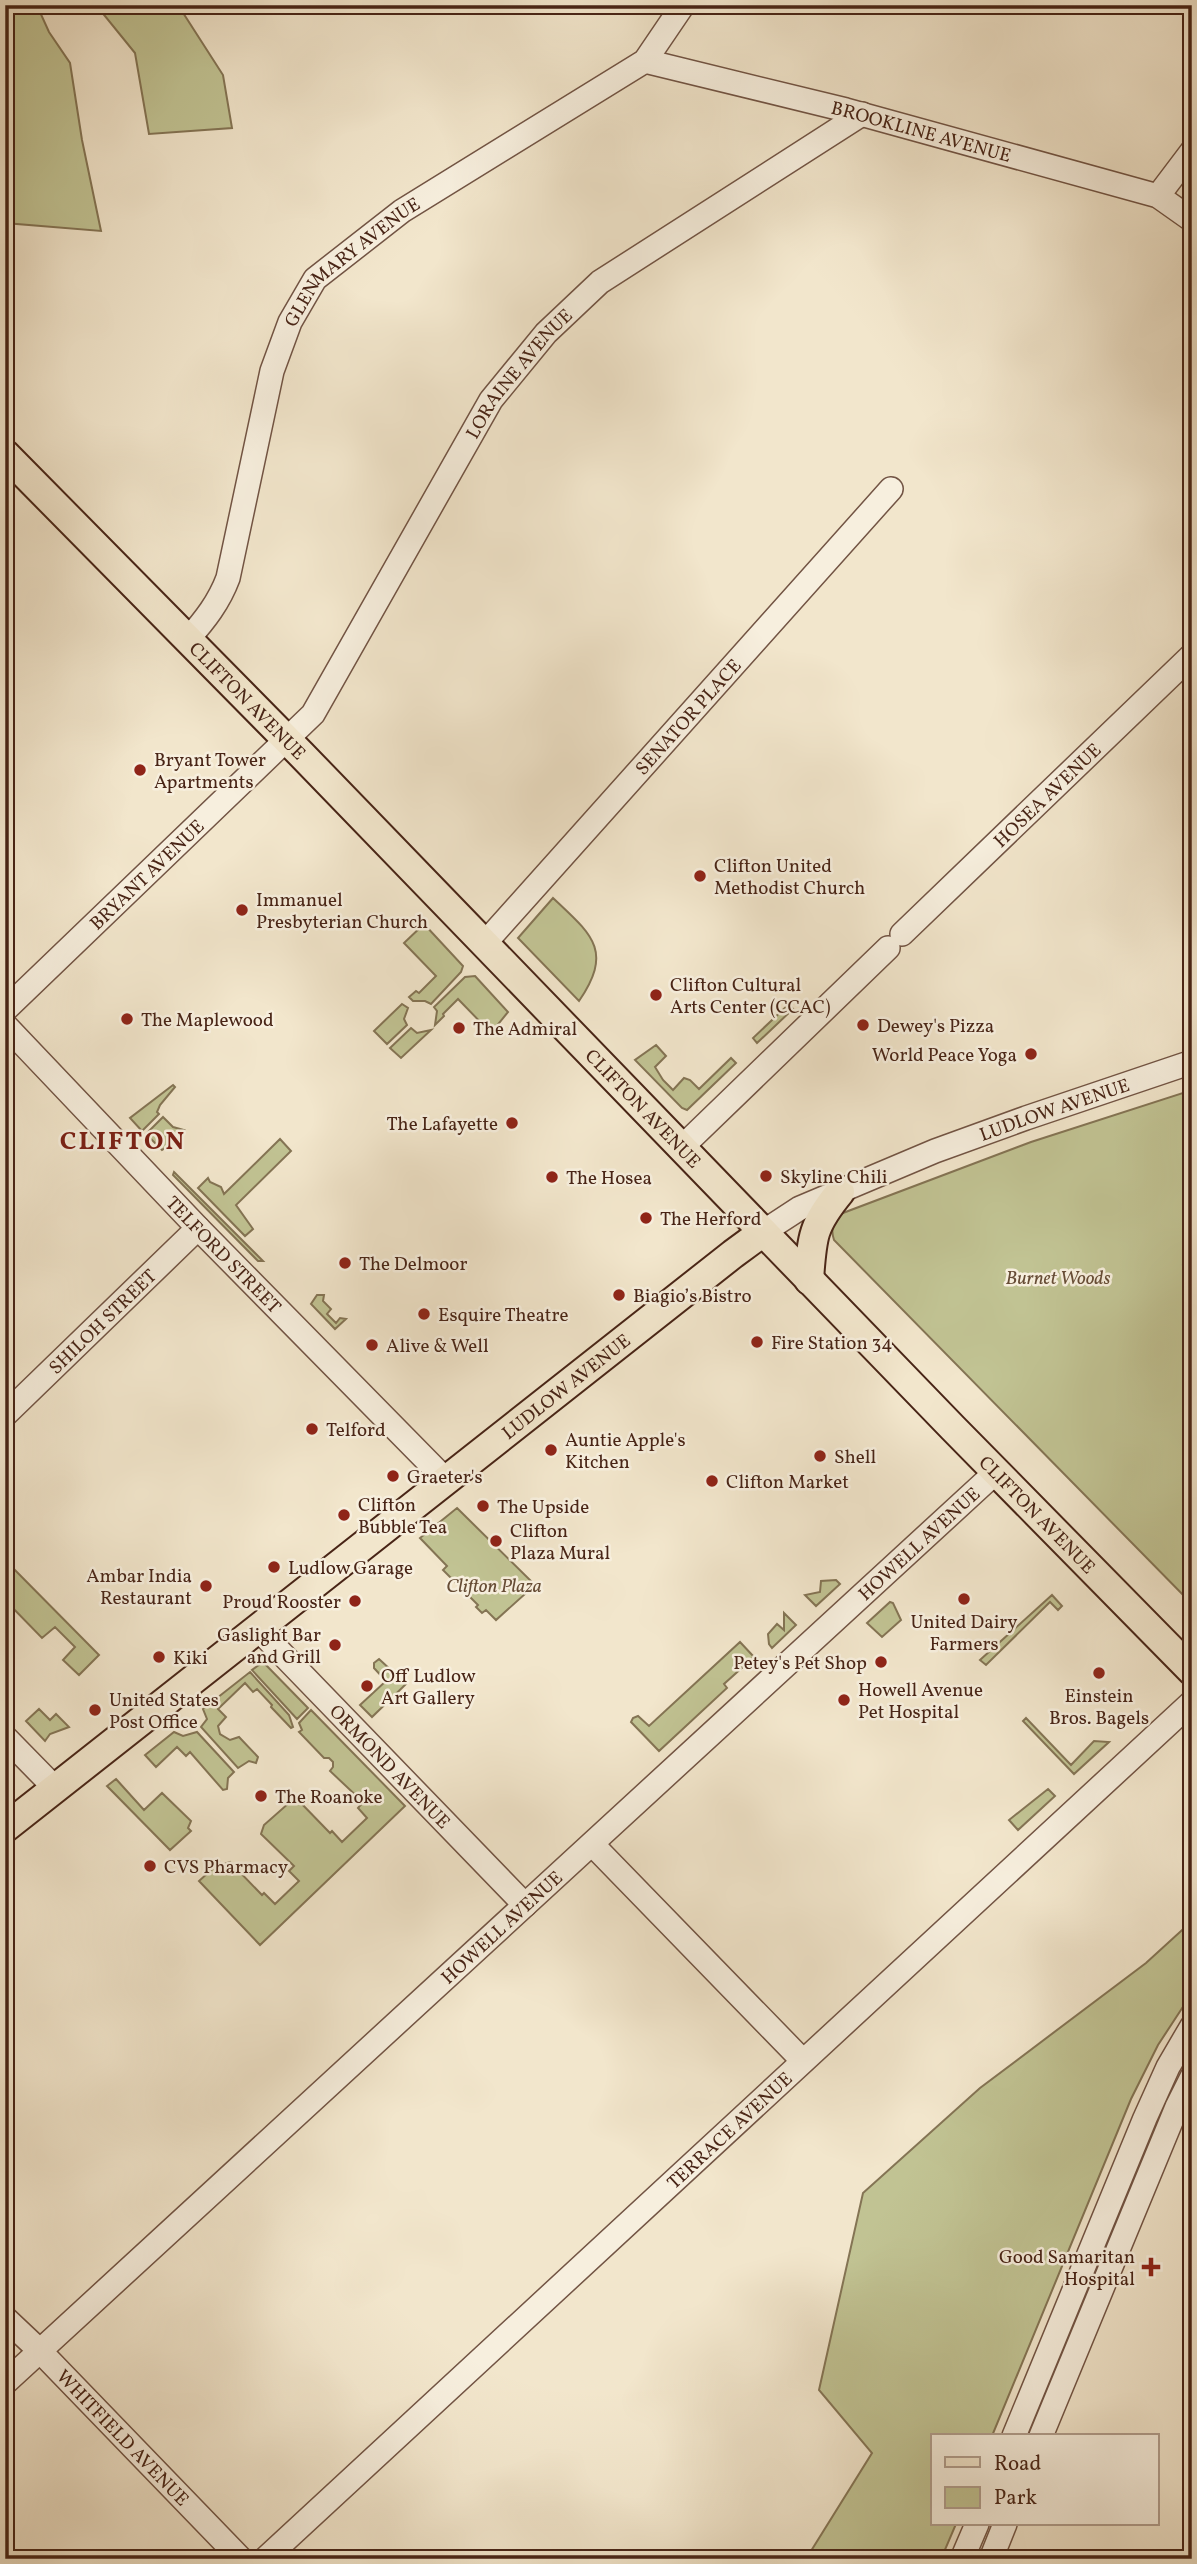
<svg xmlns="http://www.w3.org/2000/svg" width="1197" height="2564" viewBox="0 0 1197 2564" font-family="Vollkorn,serif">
	<rect width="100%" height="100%" fill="#f2e6cc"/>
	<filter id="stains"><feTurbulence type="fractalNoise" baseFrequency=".00286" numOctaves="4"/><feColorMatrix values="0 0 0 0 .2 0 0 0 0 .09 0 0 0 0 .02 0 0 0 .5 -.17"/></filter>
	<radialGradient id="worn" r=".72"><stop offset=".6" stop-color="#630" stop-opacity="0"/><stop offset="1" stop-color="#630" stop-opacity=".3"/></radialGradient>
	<!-- green -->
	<path fill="#c1c393" stroke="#847454" stroke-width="2" d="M 5,5 L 44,5 L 39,10 L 49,32 L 70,63 L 82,140 L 101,231 L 5,223 Z
		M 96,5 L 178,5 L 223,75 L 232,128 L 149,134 L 135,53 Z
		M 553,898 C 591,934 614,950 579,1001 L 518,938 Z
		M 424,924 L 463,966 L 461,972 L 431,1004 L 425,1001 L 413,1001 L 409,997 L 416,991 L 419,993 L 436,976 L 404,943 Z
		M 475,976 L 508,1012 L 491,1033 L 458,999 L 443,1014 L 444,1016 L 435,1025 L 437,1011 L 434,1007 L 465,977 Z
		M 402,1004 L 408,1008 L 404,1019 L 407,1025 L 387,1044 L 374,1031 Z
		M 789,1004 L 793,1009 L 757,1043 L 753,1038 Z
		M 411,1028 L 417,1033 L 431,1030 L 401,1058 L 390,1048 Z
		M 656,1045 L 666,1056 L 655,1067 L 663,1080 L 673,1090 L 684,1078 L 690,1080 L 699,1089 L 731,1058 L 736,1063 L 687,1110 L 682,1108 L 635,1060 Z
		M 173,1085 L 175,1087 L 160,1105 L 157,1112 L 159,1114 L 142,1131 L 130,1118 Z
		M 1192,1090 L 1192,1604 L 834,1240 C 830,1228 833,1221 843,1213 L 1031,1142 Z
		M 163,1117 L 173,1127 L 184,1130 L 174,1142 L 162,1150 L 146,1134 Z
		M 280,1139 L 291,1151 L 236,1205 L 253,1229 L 245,1236 L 198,1188 L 208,1178 L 210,1182 L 221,1187 L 224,1194 Z
		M 174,1172 L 263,1261 L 258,1261 L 173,1175 Z
		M 317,1295 L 324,1295 L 323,1301 L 331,1309 L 327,1314 L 336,1323 L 340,1318 L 346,1319 L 335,1329 L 311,1304 Z
		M 457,1508 L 535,1585 L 496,1620 L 486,1610 L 482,1613 L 476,1607 L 478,1605 L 443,1570 L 447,1566 L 420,1538 Z
		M 5,1560 L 99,1655 L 79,1675 L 63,1660 L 75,1647 L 55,1627 L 42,1638 L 5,1600 Z
		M 836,1580 L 840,1584 L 816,1606 L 805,1595 L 820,1592 L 821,1581 Z
		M 1052,1595 L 1062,1606 L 1058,1610 L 1050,1602 L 986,1665 L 980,1660 Z
		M 890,1602 L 893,1603 L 901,1620 L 882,1637 L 867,1623 Z
		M 784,1613 L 796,1625 L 772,1648 L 769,1644 L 768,1634 L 777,1624 L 784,1630 Z
		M 740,1642 L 754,1657 L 724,1684 L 727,1688 L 659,1751 L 631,1722 L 633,1718 L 638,1716 L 649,1726 Z
		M 379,1659 L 406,1684 L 372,1717 L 360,1705 L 386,1681 L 374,1668 L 374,1663 Z
		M 263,1662 L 308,1708 L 297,1719 L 252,1670 Z
		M 250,1672 L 289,1715 L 293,1727 L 291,1728 L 271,1707 L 272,1705 L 257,1689 L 253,1692 L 245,1683 L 218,1709 L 226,1717 L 218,1726 L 220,1734 L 230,1740 L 239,1737 L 258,1757 L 256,1763 L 249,1761 L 238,1768 L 201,1727 L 207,1719 L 203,1709 Z
		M 39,1709 L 50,1720 L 56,1714 L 69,1727 L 50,1734 L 45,1741 L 26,1721 Z
		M 311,1710 L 405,1806 L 260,1945 L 199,1881 L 220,1862 L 222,1865 L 230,1862 L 262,1895 L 264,1893 L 275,1904 L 299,1881 L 289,1871 L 294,1866 L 261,1834 L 264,1825 L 290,1802 L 297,1799 L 330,1833 L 332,1831 L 342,1842 L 367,1818 L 358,1808 L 363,1802 L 330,1771 L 333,1767 L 333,1762 L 329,1758 L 324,1758 L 299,1732 L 302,1730 L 299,1723 Z
		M 1026,1718 L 1071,1765 L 1094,1741 L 1109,1742 L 1074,1774 L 1023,1721 Z
		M 174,1732 L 183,1736 L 197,1732 L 234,1772 L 228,1778 L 227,1789 L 223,1790 L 190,1752 L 186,1756 L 177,1747 L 156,1767 L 145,1755 Z
		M 116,1779 L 144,1810 L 162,1793 L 191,1821 L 188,1828 L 191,1831 L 170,1850 L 107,1786 Z
		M 1048,1789 L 1055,1796 L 1018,1830 L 1009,1820 Z
		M 1192,1921 L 1192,1993 L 1158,2045 L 1131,2099 L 992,2436 L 933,2436 L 933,2524 L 956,2524 L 941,2559 L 806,2559 L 872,2453 L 819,2390 L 863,2193 L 980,2088 L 1146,1963 Z"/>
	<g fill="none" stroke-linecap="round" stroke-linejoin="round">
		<!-- stream -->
		<path stroke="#7a8274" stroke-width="6" d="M 1185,1265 L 1192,1259
			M 1186,1441 L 1192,1442"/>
		<!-- minor casing -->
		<g stroke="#725444" stroke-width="26">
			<g id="minor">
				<path id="s1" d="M 645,61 L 846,110 L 1158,196 L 1192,220"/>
				<path d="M 1158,196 L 1192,151"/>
				<path id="s2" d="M 188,639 C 205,620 219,602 228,578 L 272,371 L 290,322 L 315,279 L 402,211 L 645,61 L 683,5"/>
				<path id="s3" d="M 902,934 L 1192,655"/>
				<path id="s4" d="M 485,943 L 891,489"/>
				<path id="s5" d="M 5,1010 L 313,714 L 491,400 L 546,333 L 600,282 L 862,114"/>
				<path id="s6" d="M 5,1025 L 198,1228 L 446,1480"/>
				<path d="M 681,1148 L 888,948"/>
				<path id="s7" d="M 763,1232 L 800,1208 L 935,1151 L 1026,1118 L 1192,1062"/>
				<path id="s8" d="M 5,1415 L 198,1228"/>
				<path id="s9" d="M 257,1628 L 525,1905"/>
				<path d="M 5,1737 L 55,1788"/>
				<path d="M 592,1844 L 803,2061"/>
				<path id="s10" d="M 5,2318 L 40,2351 L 241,2559"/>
				<path id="s11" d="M 5,2383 L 996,1472"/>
				<path d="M 1014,2436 L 1145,2118 L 1168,2067 L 1192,2026"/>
				<path d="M 1041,2436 L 1177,2107 L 1192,2077"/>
				<path id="s12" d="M 265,2559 L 1192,1702"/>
				<path d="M 962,2559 L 977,2524"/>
				<path d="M 991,2559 L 1005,2524"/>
			</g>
		</g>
		<!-- major casing -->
		<g stroke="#482416" stroke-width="32">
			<g id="major">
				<path id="s13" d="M 5,454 L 301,754 L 953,1428 L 1192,1671"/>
				<path d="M 809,1280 C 812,1237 812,1226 840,1192"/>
				<path id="s14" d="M 5,1828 L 733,1254 L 763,1232"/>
			</g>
		</g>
		<!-- minor -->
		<use href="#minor" stroke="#f7efde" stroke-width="23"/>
		<!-- major -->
		<use href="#major" stroke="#f2e6cc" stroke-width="28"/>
	</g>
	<!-- markers -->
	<g fill="#8f2418" stroke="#f7efde" stroke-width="2.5">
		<circle cx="140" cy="770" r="7"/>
		<circle cx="700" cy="876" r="7"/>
		<circle cx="242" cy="910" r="7"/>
		<circle cx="656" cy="995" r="7"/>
		<circle cx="127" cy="1019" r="7"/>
		<circle cx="863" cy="1025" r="7"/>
		<circle cx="459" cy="1028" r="7"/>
		<circle cx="1031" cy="1054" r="7"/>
		<circle cx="512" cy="1123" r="7"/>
		<circle cx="766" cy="1176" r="7"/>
		<circle cx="552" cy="1177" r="7"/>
		<circle cx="646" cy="1218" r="7"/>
		<circle cx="345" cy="1263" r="7"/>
		<circle cx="619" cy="1295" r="7"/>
		<circle cx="424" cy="1314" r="7"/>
		<circle cx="757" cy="1342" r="7"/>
		<circle cx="372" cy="1345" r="7"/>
		<circle cx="312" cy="1429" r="7"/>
		<circle cx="551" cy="1450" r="7"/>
		<circle cx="820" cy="1456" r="7"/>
		<circle cx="393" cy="1476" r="7"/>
		<circle cx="712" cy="1481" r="7"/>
		<circle cx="483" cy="1506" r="7"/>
		<circle cx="344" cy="1515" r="7"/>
		<circle cx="496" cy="1541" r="7"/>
		<circle cx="274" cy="1567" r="7"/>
		<circle cx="206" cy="1586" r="7"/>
		<circle cx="964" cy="1599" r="7"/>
		<circle cx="355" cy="1601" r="7"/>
		<circle cx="335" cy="1645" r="7"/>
		<circle cx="159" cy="1657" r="7"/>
		<circle cx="881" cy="1662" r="7"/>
		<circle cx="1099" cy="1673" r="7"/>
		<circle cx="367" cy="1686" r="7"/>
		<circle cx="844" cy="1700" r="7"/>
		<circle cx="95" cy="1710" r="7"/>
		<circle cx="261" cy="1796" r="7"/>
		<circle cx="150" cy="1866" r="7"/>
		<path d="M1147.5 2256.5h7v7h7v7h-7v7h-7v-7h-7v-7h7z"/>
	</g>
	<g text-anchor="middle" stroke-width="5" stroke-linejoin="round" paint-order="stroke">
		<!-- street labels -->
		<g font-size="19" fill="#482416" stroke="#f7efde">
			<text dy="7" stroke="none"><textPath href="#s1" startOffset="285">BROOKLINE AVENUE</textPath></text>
			<text dy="7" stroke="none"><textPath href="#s2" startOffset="425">GLENMARY AVENUE</textPath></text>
			<text dy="7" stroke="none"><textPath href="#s5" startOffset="826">LORAINE AVENUE</textPath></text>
			<text dy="7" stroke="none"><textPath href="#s13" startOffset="346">CLIFTON AVENUE</textPath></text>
			<text dy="7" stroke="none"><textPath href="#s4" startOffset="304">SENATOR PLACE</textPath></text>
			<text dy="7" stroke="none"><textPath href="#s3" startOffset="201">HOSEA AVENUE</textPath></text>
			<text dy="7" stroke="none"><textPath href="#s5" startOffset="196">BRYANT AVENUE</textPath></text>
			<text dy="7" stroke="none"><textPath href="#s13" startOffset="914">CLIFTON AVENUE</textPath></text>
			<text dy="7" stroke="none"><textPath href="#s7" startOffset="317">LUDLOW AVENUE</textPath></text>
			<text dy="7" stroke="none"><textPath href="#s6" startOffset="317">TELFORD STREET</textPath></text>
			<text dy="7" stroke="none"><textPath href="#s8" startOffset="135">SHILOH STREET</textPath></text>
			<text dy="7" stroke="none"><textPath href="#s14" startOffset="714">LUDLOW AVENUE</textPath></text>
			<text dy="7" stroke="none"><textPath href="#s13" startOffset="1480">CLIFTON AVENUE</textPath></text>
			<text dy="7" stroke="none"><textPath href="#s11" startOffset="1241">HOWELL AVENUE</textPath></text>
			<text dy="7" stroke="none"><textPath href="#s9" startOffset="192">ORMOND AVENUE</textPath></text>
			<text dy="7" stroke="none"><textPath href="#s11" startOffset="674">HOWELL AVENUE</textPath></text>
			<text dy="7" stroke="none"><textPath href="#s12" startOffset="632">TERRACE AVENUE</textPath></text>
			<text dy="7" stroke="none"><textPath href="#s10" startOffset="168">WHITFIELD AVENUE</textPath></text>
		</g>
		<!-- poi labels -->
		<g font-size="19" fill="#482416" stroke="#f7efde" text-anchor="start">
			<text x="154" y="766">Bryant Tower<tspan x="154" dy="22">Apartments</tspan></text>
			<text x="714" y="872">Clifton United<tspan x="714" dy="22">Methodist Church</tspan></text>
			<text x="256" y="906">Immanuel<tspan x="256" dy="22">Presbyterian Church</tspan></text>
			<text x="670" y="991">Clifton Cultural<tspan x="670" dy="22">Arts Center (CCAC)</tspan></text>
			<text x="141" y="1026">The Maplewood</text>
			<text x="877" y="1032">Dewey's Pizza</text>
			<text x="473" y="1035">The Admiral</text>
			<text x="1017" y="1061" text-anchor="end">World Peace Yoga</text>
			<text x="498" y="1130" text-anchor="end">The Lafayette</text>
			<text x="780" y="1183">Skyline Chili</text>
			<text x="566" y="1184">The Hosea</text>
			<text x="660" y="1225">The Herford</text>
			<text x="359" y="1270">The Delmoor</text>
			<text x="633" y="1302">Biagio’s Bistro</text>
			<text x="438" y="1321">Esquire Theatre</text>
			<text x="771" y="1349">Fire Station 34</text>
			<text x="386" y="1352">Alive &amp; Well</text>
			<text x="326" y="1436">Telford</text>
			<text x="565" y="1446">Auntie Apple's<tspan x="565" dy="22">Kitchen</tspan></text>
			<text x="834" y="1463">Shell</text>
			<text x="407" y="1483">Graeter's</text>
			<text x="726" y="1488">Clifton Market</text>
			<text x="358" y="1511">Clifton<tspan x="358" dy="22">Bubble Tea</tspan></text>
			<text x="497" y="1513">The Upside</text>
			<text x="510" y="1537">Clifton<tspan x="510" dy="22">Plaza Mural</tspan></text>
			<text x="288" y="1574">Ludlow Garage</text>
			<text x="192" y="1582" text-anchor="end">Ambar India<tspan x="192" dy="22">Restaurant</tspan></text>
			<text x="341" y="1608" text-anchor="end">Proud Rooster</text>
			<text x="964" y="1628" text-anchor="middle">United Dairy<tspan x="964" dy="22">Farmers</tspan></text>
			<text x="321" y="1641" text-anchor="end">Gaslight Bar<tspan x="321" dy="22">and Grill</tspan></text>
			<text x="173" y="1664">Kiki</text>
			<text x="867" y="1669" text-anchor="end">Petey's Pet Shop</text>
			<text x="381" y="1682">Off Ludlow<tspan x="381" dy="22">Art Gallery</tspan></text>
			<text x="858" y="1696">Howell Avenue<tspan x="858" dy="22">Pet Hospital</tspan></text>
			<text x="1099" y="1702" text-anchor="middle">Einstein<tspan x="1099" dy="22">Bros. Bagels</tspan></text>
			<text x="109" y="1706">United States<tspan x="109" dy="22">Post Office</tspan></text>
			<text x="275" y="1803">The Roanoke</text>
			<text x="164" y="1873">CVS Pharmacy</text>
			<text x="1135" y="2263" text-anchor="end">Good Samaritan<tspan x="1135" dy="22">Hospital</tspan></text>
		</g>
		<!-- park labels -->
		<g font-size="19" font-style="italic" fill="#664c35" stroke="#f7efde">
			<text x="1058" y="1284">Burnet Woods</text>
			<text x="494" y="1592">Clifton Plaza</text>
		</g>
		<!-- district labels -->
		<g font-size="26" font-weight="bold" letter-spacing="2" fill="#7a1f14" stroke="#f7efde">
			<text x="123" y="1149">CLIFTON</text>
		</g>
	</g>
	<!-- margin -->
	<rect width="1197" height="2564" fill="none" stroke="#f2e6cc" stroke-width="28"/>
	<rect x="7" y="7" width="1183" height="2550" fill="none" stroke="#482416" stroke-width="3.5"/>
	<rect x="14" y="14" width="1169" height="2536" fill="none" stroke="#482416" stroke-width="2"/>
	<!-- legend -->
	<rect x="931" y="2434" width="228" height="91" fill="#f7efde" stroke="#b19e8e" stroke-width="2"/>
	<rect x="945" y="2457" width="35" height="10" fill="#f2e6cc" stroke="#b19e8e" stroke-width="2"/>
	<text x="994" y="2470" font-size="21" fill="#482416">Road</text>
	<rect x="945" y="2487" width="35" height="21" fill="#c1c393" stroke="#b19e8e" stroke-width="2"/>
	<text x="994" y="2504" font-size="21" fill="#482416">Park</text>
	<rect width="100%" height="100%" filter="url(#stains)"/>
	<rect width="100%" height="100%" fill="url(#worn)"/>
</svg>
